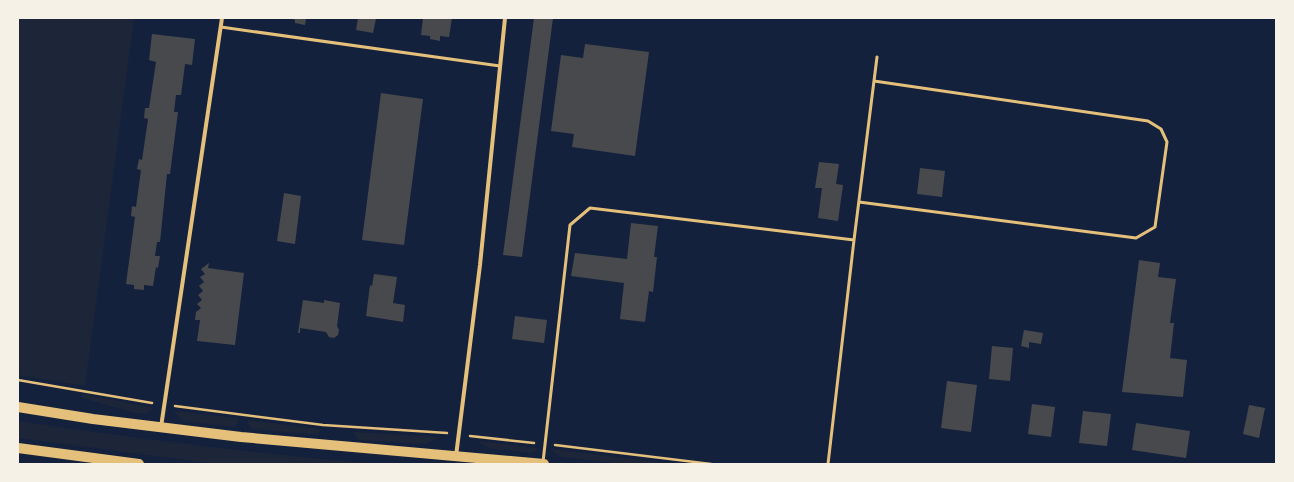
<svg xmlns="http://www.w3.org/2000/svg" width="1294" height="482" viewBox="0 0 1294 482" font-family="'Varela Round',sans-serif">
	<rect width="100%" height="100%" fill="#14213d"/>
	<!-- green -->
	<path fill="#1d2539" d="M 18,18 L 134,18 L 85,386 L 18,375 Z
		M 83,394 L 154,408 L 145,414 L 132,412 L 82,398 Z
		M 173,411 L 238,418 L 238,423 L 233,427 L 183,421 Z
		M 248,420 L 321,429 L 317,435 L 252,429 L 248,424 Z
		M 18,421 C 138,439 258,454 380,464 L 217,464 L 18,438 Z
		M 354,432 L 440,437 L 426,444 L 358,440 Z
		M 477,441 L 538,448 L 535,452 L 531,453 L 489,448 Z
		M 551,449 L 675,464 L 621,464 L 562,457 L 555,454 Z"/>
	<!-- building -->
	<path fill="#48494c" d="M 291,18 L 306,18 L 305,25 L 295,23 L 295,20 Z
		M 358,18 L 376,19 L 373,33 L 356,30 Z
		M 423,18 L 452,18 L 449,37 L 440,36 L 440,41 L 430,39 L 430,36 L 421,35 Z
		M 534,18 L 553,18 L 522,257 L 503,255 Z
		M 152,34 L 195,39 L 192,65 L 185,64 L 181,95 L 176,95 L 174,112 L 178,112 L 170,174 L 167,174 L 160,242 L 157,242 L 155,256 L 160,256 L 158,268 L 156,267 L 153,286 L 144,285 L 144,290 L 134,289 L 134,285 L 126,284 L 135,217 L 131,216 L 132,206 L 136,207 L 141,170 L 137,169 L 139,159 L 142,160 L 148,119 L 144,118 L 145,108 L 149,108 L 156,62 L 149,60 Z
		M 585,44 L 649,52 L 635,156 L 572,147 L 574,134 L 551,131 L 561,55 L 583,58 Z
		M 381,93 L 423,99 L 404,245 L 362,240 Z
		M 819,162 L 839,164 L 836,184 L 843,185 L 838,221 L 818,218 L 822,188 L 815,188 Z
		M 920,168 L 945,171 L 942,197 L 917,194 Z
		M 284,193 L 301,196 L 295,244 L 277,241 Z
		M 631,223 L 658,226 L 654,257 L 657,257 L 653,292 L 649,291 L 645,322 L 620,319 L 624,283 L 571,276 L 575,253 L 627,259 Z
		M 1139,260 L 1160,263 L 1158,277 L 1176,279 L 1170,323 L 1174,323 L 1170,358 L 1187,360 L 1183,397 L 1122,392 Z
		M 209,263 L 208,268 L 244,273 L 235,345 L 197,341 L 200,320 L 195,320 L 196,312 L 201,308 L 197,304 L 202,300 L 198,295 L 203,291 L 199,286 L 204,282 L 200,277 L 205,274 L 201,269 Z
		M 374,274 L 397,277 L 393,303 L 405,305 L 403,322 L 366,316 L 370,285 L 372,286 Z
		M 303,300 L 324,303 L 324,300 L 340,303 L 337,326 L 339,330 L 338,335 L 334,338 L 329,337 L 326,332 L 300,328 L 300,333 L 298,333 Z
		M 515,316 L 547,320 L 544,343 L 512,339 Z
		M 1024,330 L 1043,333 L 1041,344 L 1029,342 L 1029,348 L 1021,346 Z
		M 992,346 L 1013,348 L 1010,381 L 989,379 Z
		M 947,381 L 977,385 L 971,432 L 941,428 Z
		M 1032,404 L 1055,407 L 1051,437 L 1028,434 Z
		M 1249,405 L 1265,408 L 1259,438 L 1243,434 Z
		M 1083,411 L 1111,414 L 1107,446 L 1079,443 Z
		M 1136,423 L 1190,431 L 1186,458 L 1132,450 Z"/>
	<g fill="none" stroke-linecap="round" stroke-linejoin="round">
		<!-- path -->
		<path stroke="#e5c07b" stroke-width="2.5" d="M 18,380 L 152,403
			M 175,406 L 323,425 L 447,433
			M 470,436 L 534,443
			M 555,445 L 711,464"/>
		<!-- service -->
		<path stroke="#e5c07b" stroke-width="3" d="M 221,27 L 500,66
			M 859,202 L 1136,238 L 1155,227 L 1167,142 L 1161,129 L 1148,121 L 874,81
			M 854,240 L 877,57
			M 543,462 L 570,225 L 590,208 L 854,240 L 828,464"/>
		<!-- minor -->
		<path stroke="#e5c07b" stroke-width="4" d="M 161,427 L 222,18
			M 456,456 L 480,265 L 505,18"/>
		<!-- primary -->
		<path stroke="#e5c07b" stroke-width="10" d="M 18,407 L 93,419 L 241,437 L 544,464
			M 18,448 L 139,464"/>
	</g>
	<!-- border -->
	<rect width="1294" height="482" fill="none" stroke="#f6f1e7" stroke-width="38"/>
</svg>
